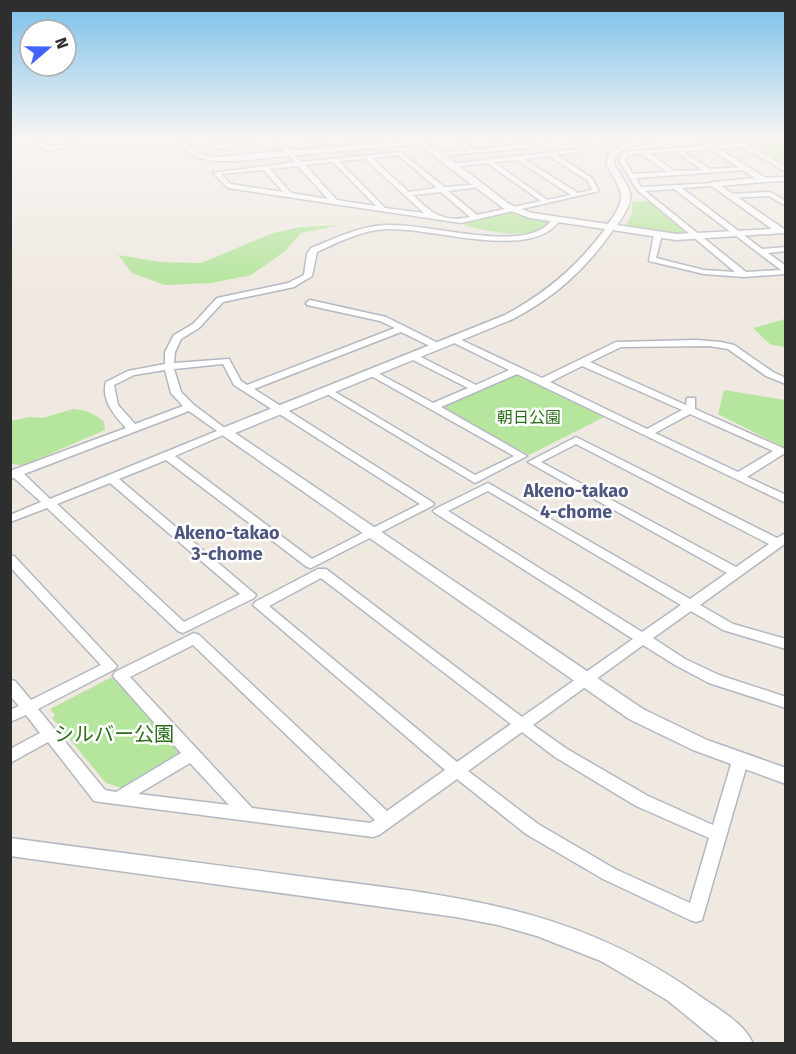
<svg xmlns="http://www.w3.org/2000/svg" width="796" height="1054" viewBox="0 0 796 1054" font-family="'Fira Sans','Noto Sans JP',sans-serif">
	<rect width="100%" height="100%" fill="#efe9e1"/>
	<!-- green -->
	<path fill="#b6e59e" d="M 741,138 L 785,138 L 785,163 Z
		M 648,201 L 687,234 L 661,233 L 625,227 L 632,213 L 632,202 Z
		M 507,212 L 548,221 L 550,223 C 528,241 495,232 470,227 L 464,224 L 469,223 L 465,221 Z
		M 341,225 L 301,233 L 285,251 L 251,275 L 212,283 L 165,285 L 132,273 L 118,255 L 162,262 L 201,263 L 273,233 L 301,227 Z
		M 785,319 L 785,347 L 771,345 L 753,328 Z
		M 511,375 L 519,375 L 604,417 L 529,455 L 439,406 Z
		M 724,390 L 785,400 L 785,448 L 718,414 Z
		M 73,409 C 86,410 94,413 104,422 L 105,430 L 31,462 L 21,465 L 11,464 L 11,421 L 30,417 L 42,418 Z
		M 112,677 L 184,755 L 125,789 L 106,783 L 52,718 L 55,715 L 50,709 Z"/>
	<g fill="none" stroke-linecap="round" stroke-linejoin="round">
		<!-- minor casing -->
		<g stroke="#b4b7c1" stroke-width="3">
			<path id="minor" d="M 30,138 L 36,138 C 46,150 61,145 75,144 L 78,146 L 47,150 L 37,146 Z
				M 205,138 L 211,138 L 218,145 L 247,142 L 250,144 L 217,149 Z
				M 273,138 L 279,138 L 301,162 L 401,152 L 444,187 L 481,184 L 482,185 L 479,187 L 448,191 L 477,215 L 541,201 L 487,163 L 453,167 L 451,166 L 451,164 L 577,149 L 579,152 L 556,155 L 592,178 L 599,191 L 461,223 L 228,188 L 213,173 L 295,162 ZM 398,155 L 437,188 L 409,192 L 372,158 ZM 549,156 L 587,180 L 592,190 L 578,193 L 524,159 ZM 365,159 L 424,213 L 385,208 L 339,161 ZM 517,160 L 571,195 L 547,200 L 494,162 ZM 333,162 L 376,206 L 337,200 L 305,165 ZM 298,166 L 328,199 L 291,193 L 270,169 ZM 264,170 L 283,192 L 230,184 L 221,174 ZM 441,192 L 470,217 C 443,223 431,213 413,195 Z
				M 308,138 L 315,138 L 327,150 L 322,151 Z
				M 343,138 L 350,138 L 359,147 L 354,148 Z
				M 378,138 L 385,138 L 391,144 L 386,145 Z
				M 452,138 L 459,138 L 475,150 L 499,147 L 486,138 L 493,138 L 506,146 L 556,138 L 528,148 L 438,156 L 440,153 L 468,150 Z
				M 603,138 L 611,138 L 615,141 L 568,148 L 565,146 L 605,140 Z
				M 744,143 L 786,167 L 786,172 L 743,147 L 682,151 L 710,169 L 744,167 L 746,168 L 746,170 L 636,178 L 641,187 L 715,183 L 715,185 L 713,186 L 682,188 L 762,249 L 786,247 L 786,251 L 768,253 L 786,266 L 786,274 L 744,277 L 704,274 L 649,261 L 654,235 L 658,233 L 662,235 L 656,258 L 704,270 L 735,272 L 637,190 L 619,160 L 624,152 ZM 675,151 L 702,170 L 674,171 L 650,153 ZM 642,154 L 667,172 L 633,174 L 625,160 L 628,155 ZM 674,189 L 781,270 L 746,272 L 645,191 Z
				M 786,177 L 786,181 L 763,182 L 760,180 L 763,178 Z
				M 770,192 L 786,201 L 786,206 L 769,196 L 730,198 L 727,196 L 730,194 Z
				M 554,218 L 561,220 C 557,224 552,229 547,232 C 510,254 430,228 387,229 C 363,230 338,242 317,252 L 312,276 L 294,287 L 223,302 L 199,328 L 181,339 L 175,352 L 174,363 L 229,359 L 241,381 L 247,385 L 395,328 L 380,321 L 307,305 L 306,303 L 310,300 L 386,317 L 440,344 L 440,348 L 434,348 L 401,332 L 254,389 L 432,502 L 434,504 L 432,506 L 311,568 L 307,567 L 166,460 L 119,479 L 256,595 L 254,598 L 183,633 L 178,631 L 47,508 L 10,522 L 10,515 L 41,502 L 14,478 L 10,478 L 10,471 L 126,428 C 114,415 101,400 106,382 L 128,371 L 165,364 L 165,352 L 174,335 L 193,324 L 217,298 L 288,283 L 304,275 L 307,254 L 311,248 C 334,239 360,226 385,225 C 428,223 503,248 540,230 C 545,228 550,222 554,218 ZM 223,364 L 234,385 L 420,504 L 312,559 L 175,456 L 230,432 L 194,405 L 181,392 L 174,369 ZM 165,370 L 171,393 L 183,406 L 135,424 L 118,405 L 114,385 L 134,375 ZM 189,411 L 217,431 L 50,499 L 24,474 ZM 110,483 L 240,594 L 184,622 L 57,504 Z
				M 453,336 L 542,378 L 616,342 L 696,340 L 721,342 L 734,345 L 773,372 L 786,378 L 786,384 L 766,376 L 728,349 L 709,346 L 621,347 L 590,362 L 686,405 L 687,398 L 695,398 L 695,409 L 785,449 L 785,453 L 747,477 L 786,495 L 786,503 L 517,374 L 441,407 L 527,456 L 475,483 L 322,391 L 327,388 L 330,389 L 475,475 L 514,456 L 366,373 L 368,371 L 374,371 L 433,403 L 468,388 L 409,358 L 409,354 L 415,354 L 476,385 L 509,370 L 450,341 L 450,337 ZM 582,366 L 682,410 L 647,429 L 550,382 ZM 690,414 L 773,451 L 738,472 L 655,433 Z
				M 576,437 L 777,538 L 786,533 L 786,543 L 700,605 L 733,624 L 786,639 L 786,649 L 723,630 L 691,611 L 653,638 L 685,659 L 719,675 L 786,697 L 786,708 L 709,683 L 675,665 L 643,645 L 533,725 L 567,749 L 648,796 L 713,825 L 732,761 L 734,757 L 740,755 L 746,757 L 748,761 L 702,920 L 696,922 L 690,920 L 603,879 L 526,834 L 457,779 L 379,835 L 373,837 L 100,802 L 94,801 L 48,742 L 10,763 L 10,749 L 40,733 L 26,715 L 10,722 L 10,710 L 19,706 L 10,696 L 10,680 L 15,681 L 31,700 L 101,665 L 10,567 L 10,555 L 14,556 L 117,666 L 115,669 L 38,709 L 105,790 L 116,792 L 181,753 L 113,676 L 115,672 L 194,633 L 199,635 L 387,811 L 445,770 L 253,605 L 255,602 L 318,569 L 326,569 L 522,717 L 633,639 L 435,513 L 433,511 L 435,509 L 488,483 L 690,599 L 727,573 L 528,462 ZM 576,444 L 769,544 L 736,567 L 541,462 ZM 488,491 L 681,605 L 642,632 L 448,511 ZM 321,578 L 511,724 L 457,762 L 269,606 ZM 193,645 L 375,820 L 370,823 L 252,808 L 130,677 ZM 522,732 L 555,757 L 636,806 L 709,838 L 690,903 L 615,869 L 538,824 L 468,771 ZM 190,763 L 229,805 L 138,794 Z"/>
		</g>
		<!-- tertiary casing -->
		<g stroke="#b4b7c1" stroke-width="3">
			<path id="tertiary" d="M 176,138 L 184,138 L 196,152 L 213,157 L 419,140 L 428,142 L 509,204 L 532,213 L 608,224 C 629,196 622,192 606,164 L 609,153 L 627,142 L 664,138 L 632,146 L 616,154 L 614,164 C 632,194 638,195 617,225 L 676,234 L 772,229 L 709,184 L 713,182 L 755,178 L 693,138 L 702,138 L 766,178 L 767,180 L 763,182 L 721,186 L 784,229 L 784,233 L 676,240 L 613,230 C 586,269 555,297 513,319 L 235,433 L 643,709 L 707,740 L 786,768 L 786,784 L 693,750 L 629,719 L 218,432 L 220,429 L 505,315 C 546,293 578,266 605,229 L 530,218 L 503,208 L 418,144 L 235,161 C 206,161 195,162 176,138 Z
				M 10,838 C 106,851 202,863 298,876 C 451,896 574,904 704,999 C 720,1010 746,1025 753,1044 L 721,1044 L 667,1000 L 601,961 L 537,936 L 498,925 L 456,917 L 10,856 Z"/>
		</g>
		<!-- minor -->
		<use href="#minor" fill="#fff" fill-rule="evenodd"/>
		<!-- tertiary -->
		<use href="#tertiary" fill="#fff" fill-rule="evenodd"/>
	</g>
	<!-- sky -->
	<linearGradient id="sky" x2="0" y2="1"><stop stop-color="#7abfeb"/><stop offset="0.48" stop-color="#f8f5f2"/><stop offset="1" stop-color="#f8f5f2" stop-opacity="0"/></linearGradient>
	<rect width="796" height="286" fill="url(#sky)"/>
	<g text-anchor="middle" stroke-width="5" stroke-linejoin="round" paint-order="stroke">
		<!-- park labels -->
		<g font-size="16" fill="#2c6e1b" stroke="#fff">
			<text x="529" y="423">朝日公園</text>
		</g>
		<!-- neighbourhood labels -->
		<g font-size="18" font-weight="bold" fill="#4d5680" stroke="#fff">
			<text x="576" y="497">Akeno-takao<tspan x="576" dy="21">4-chome</tspan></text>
			<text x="227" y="539">Akeno-takao<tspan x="227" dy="21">3-chome</tspan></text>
		</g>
		<!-- near-park labels -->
		<g font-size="20" fill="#2c6e1b" stroke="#fff">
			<text x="114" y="741">シルバー公園</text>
		</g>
	</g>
	<!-- border -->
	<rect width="796" height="1054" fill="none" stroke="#2e2e2e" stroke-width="24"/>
	<!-- north arrow -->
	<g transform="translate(48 48) rotate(70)"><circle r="28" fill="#ffffff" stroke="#ababab" stroke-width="1.5"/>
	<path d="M0-4.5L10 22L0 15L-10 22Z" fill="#4264fb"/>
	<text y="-9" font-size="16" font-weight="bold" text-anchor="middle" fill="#2e2e2e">N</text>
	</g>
</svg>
